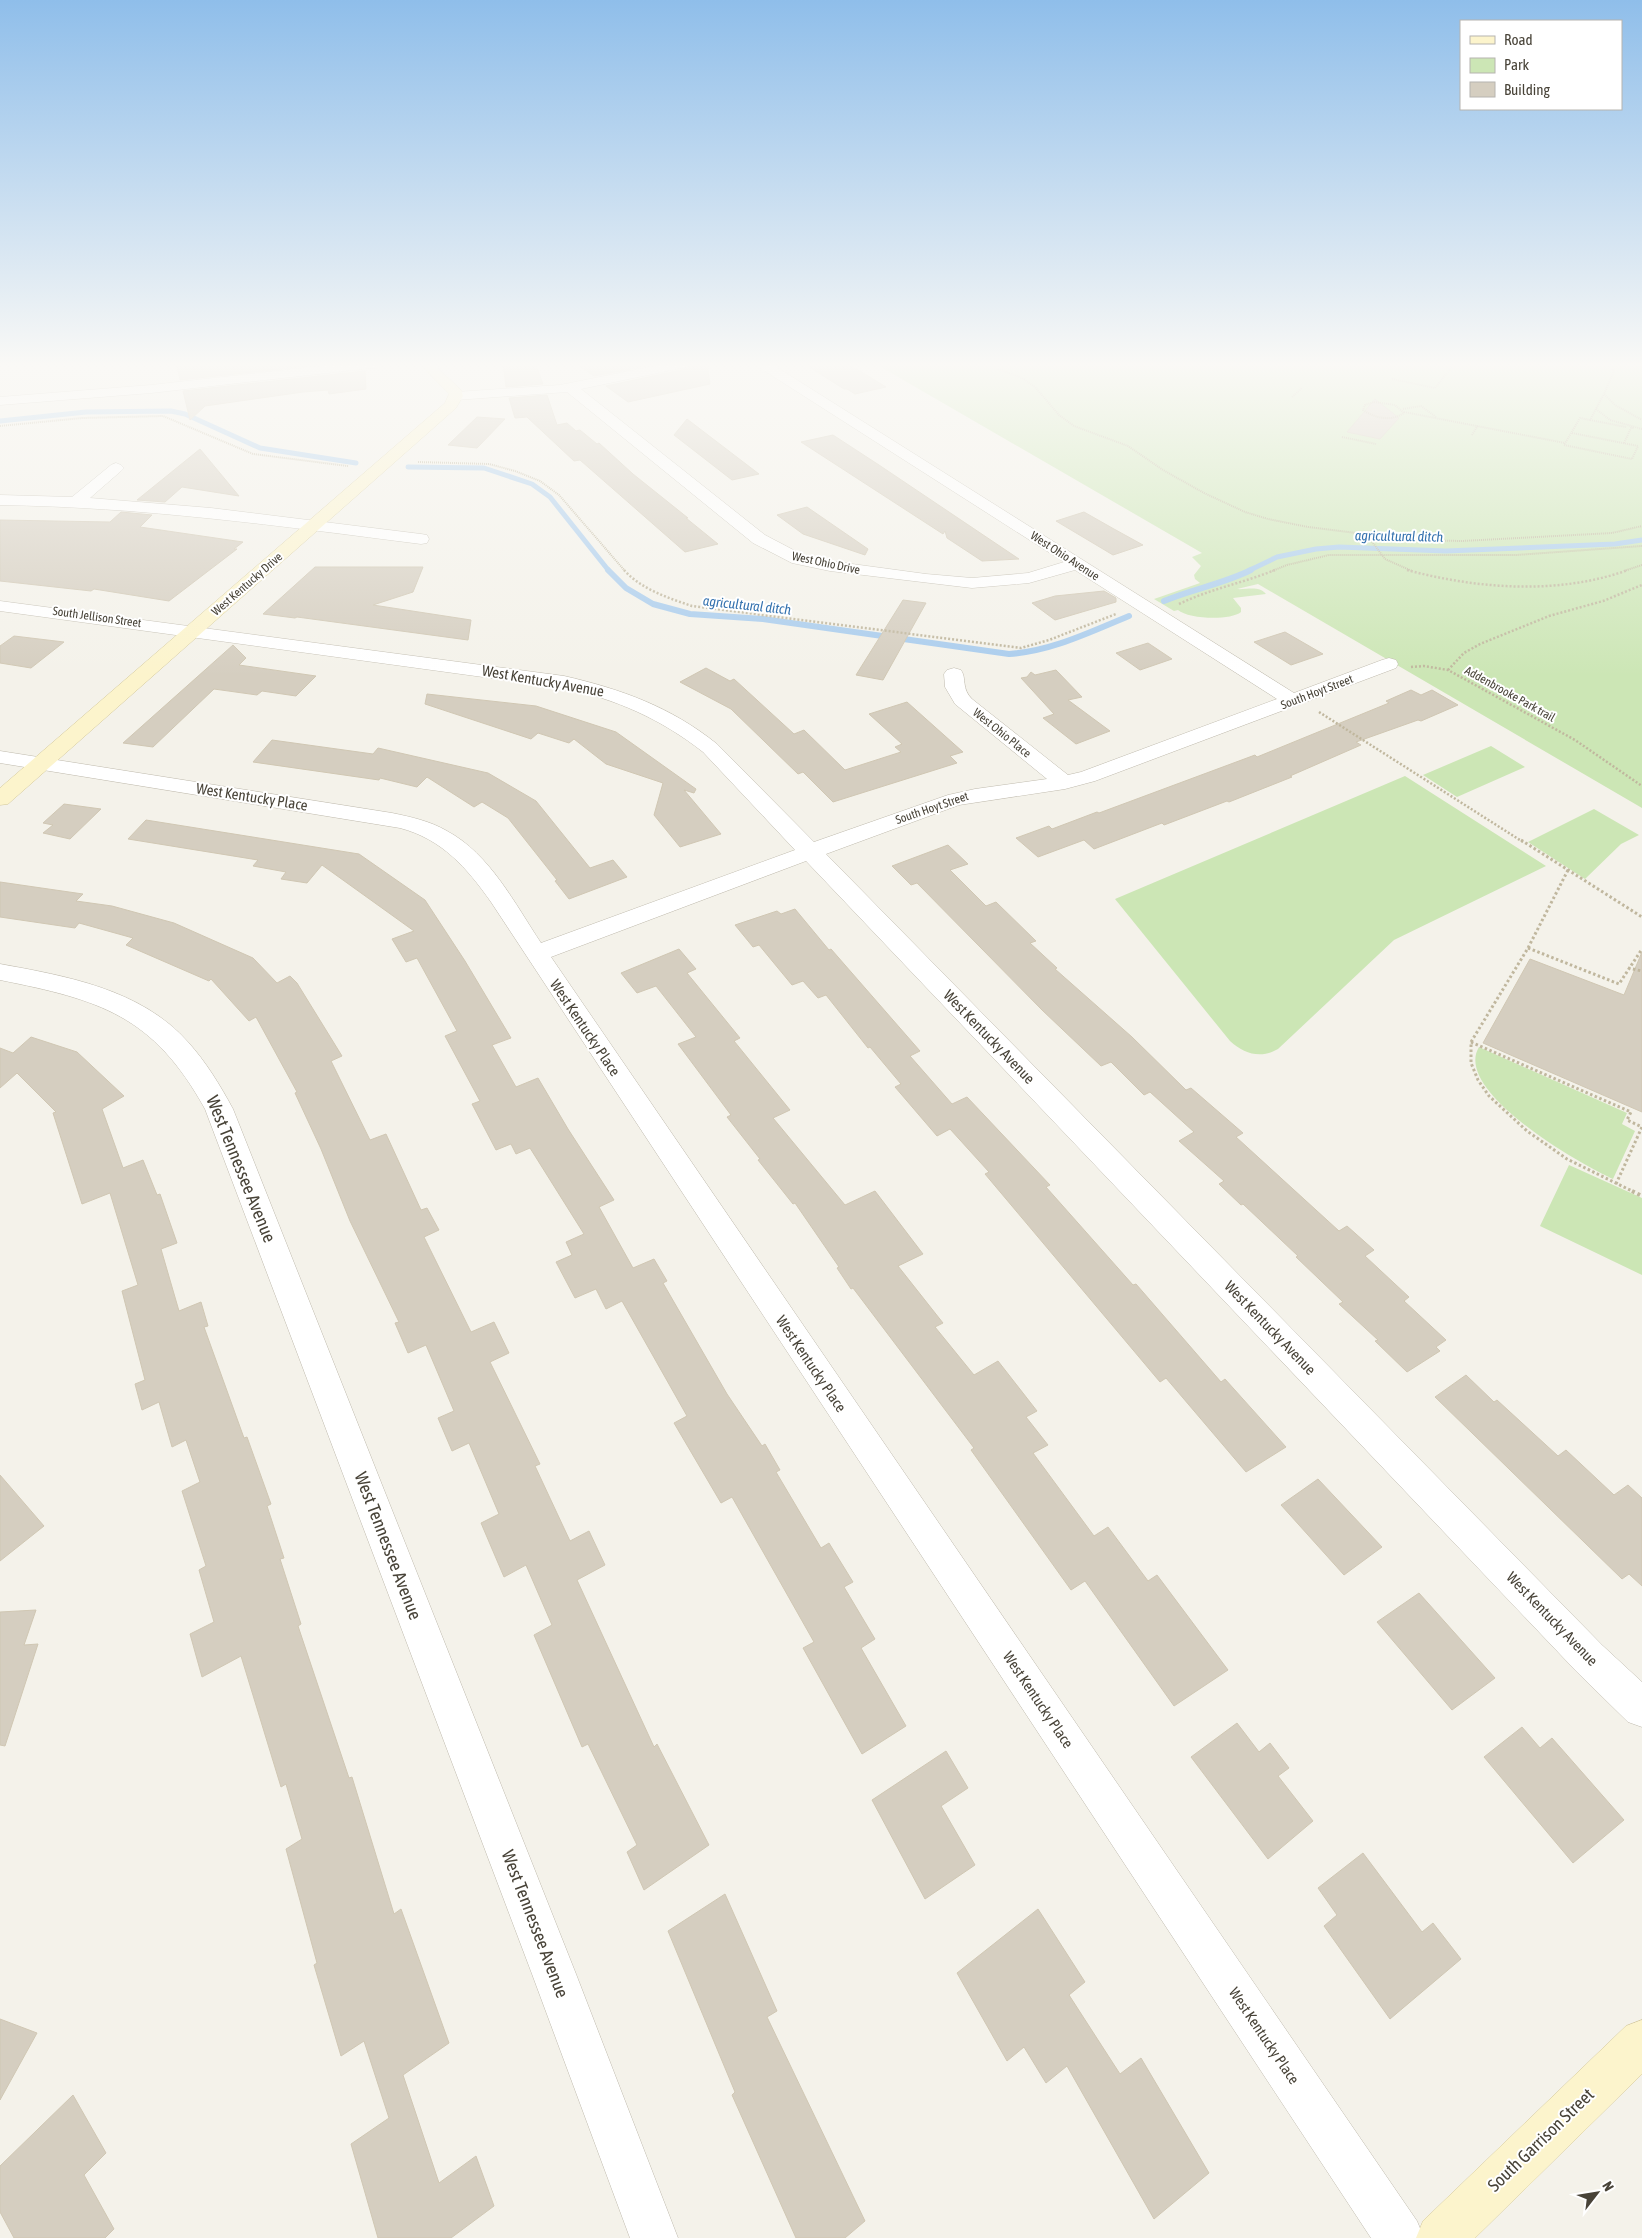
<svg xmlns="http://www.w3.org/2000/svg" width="1642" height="2238" viewBox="0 0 1642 2238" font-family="'Asap Condensed',sans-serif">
	<rect width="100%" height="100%" fill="#f4f2ea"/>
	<!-- green -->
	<path fill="#cce6b5" d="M 874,363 L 1642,363 L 1642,808 L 1258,584 L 1237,589 C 1246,590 1259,585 1266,594 L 1233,598 L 1241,608 L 1241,612 C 1230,621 1188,619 1178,610 L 1174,611 L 1154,599 L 1200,583 L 1195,579 L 1194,575 L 1201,566 L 1192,557 L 1202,553 Z
		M 1491,746 L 1525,767 L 1457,797 L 1423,775 Z
		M 1405,776 L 1546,866 L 1394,940 L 1278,1049 C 1261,1059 1244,1054 1230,1041 L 1115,899 Z
		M 1594,809 L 1639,835 L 1621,844 L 1585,879 L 1528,842 Z
		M 1479,1047 L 1627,1113 L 1622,1124 L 1635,1131 L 1613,1179 C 1581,1165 1452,1091 1479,1047 Z
		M 1569,1165 L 1642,1198 L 1642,1275 L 1540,1226 Z"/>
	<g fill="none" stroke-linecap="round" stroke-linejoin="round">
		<!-- stream-far1 -->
		<path stroke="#a9cced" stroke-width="5" d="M 0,421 L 86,412 L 171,411 L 185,414 L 260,448 L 356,463
			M 408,467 L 484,468 L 532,484 L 550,497 L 609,571
			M 1248,571 L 1277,557 L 1316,549 L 1339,547 L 1446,551 L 1615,544 L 1642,540"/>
		<!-- stream -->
		<path stroke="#a9cced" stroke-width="6" d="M 608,570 L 626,588 L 653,604 L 690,614 L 763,619 L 1009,654 C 1052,651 1090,632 1129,616
			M 1164,601 C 1192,589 1223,584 1251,570"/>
	</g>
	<!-- building -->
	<path fill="#d5cec0" stroke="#d0c7b3" d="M 195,363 L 336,363 L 180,380 L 177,365 Z
		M 503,363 L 535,363 L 543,384 L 506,387 Z
		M 575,363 L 662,363 L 594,376 Z
		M 695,363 L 707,363 L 710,384 L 628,402 L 606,386 L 686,369 Z
		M 803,363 L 847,363 L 886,387 L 855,394 L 847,389 L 844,389 Z
		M 365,371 L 366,389 L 329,394 L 328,390 L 303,392 L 205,406 L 190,420 L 183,391 Z
		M 547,395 L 557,425 L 567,423 L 576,431 L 580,430 L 597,444 L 599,443 L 633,474 L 688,518 L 686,518 L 718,544 L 685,552 L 580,460 L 574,461 L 527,417 L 515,418 L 509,398 Z
		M 1375,399 L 1399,418 L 1380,439 L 1347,432 Z
		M 477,417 L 505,419 L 477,448 L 448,445 Z
		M 687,419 L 759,474 L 732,480 L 674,435 Z
		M 833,435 L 879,465 L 1019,559 L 982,561 L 947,538 L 945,531 L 943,534 L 801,442 Z
		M 200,449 L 239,496 L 182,487 L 165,502 L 137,500 Z
		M 807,507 L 868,549 L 865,555 L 803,534 L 777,515 Z
		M 121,512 L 152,515 L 140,527 L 243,542 L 234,549 L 237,549 L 169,601 L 94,589 L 91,591 L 0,581 L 0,520 L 110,522 Z
		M 1084,512 L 1114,529 L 1143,545 L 1113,555 L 1056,521 Z
		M 315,567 L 423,567 L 413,592 L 373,605 L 471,620 L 468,640 L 297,617 L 295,618 L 263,614 Z
		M 1104,591 L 1116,598 L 1116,602 L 1055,620 L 1032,603 L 1055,596 Z
		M 903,600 L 926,603 L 883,680 L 856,675 Z
		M 1285,632 L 1323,654 L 1291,665 L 1254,642 Z
		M 14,636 L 64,642 L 31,668 L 0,663 L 0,646 Z
		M 1148,643 L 1172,659 L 1140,670 L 1116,653 Z
		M 233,645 L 246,658 L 239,665 L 316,676 L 296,696 L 262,691 L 257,695 L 214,689 L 153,747 L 123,743 Z
		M 706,668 L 730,681 L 734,679 L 794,734 L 804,730 L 845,770 L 901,752 L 895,747 L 902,744 L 869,714 L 907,702 L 963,752 L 950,756 L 957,763 L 833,802 L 803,772 L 798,774 L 731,709 L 680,682 Z
		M 1056,670 L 1082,697 L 1068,700 L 1110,731 L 1076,744 L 1043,718 L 1054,714 L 1021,678 L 1027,677 L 1031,672 L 1035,675 Z
		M 1411,690 L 1421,695 L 1432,690 L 1458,705 L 1421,721 L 1418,720 L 1356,742 L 1361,745 L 1290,776 L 1292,777 L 1229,802 L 1227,801 L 1164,825 L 1162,823 L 1094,849 L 1084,840 L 1038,857 L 1016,838 L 1049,826 L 1052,829 L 1097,812 L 1099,813 L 1255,755 L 1257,757 L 1389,703 L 1386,701 Z
		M 427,694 L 536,706 L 616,732 L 696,789 L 694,793 L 684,790 L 721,834 L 680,847 L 654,815 L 663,783 L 606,764 L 574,739 L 569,743 L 538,733 L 531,739 L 425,704 Z
		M 272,740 L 373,754 L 378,748 L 488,773 L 536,801 L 590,868 L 613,860 L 627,877 L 569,899 L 555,881 L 557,880 L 508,818 L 482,802 L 474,807 L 427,777 L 417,787 L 380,778 L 379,780 L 253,762 Z
		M 64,804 L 101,809 L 70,839 L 43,833 L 53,825 L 43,823 Z
		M 146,820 L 359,854 L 425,900 L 465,961 L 511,1038 L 492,1045 L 516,1087 L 538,1078 L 568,1129 L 614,1200 L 599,1207 L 633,1268 L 654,1259 L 667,1281 L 663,1283 L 727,1394 L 762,1446 L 765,1444 L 780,1470 L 776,1472 L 821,1548 L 829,1543 L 853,1582 L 844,1587 L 875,1639 L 861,1648 L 906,1726 L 862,1754 L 803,1648 L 814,1642 L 732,1497 L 721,1503 L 674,1423 L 687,1416 L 622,1301 L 606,1309 L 596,1289 L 575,1298 L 556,1262 L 572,1255 L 566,1242 L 584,1234 L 530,1148 L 516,1154 L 511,1144 L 496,1150 L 472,1104 L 480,1101 L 445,1036 L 457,1031 L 417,958 L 406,962 L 392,939 L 414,931 L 322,865 L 307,883 L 281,879 L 286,872 L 253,866 L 258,860 L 128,839 Z
		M 948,845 L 968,864 L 950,870 L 986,906 L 996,902 L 1036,941 L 1030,943 L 1057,968 L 1055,969 L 1132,1037 L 1186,1090 L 1191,1088 L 1243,1133 L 1236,1137 L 1339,1231 L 1347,1226 L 1374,1250 L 1365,1256 L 1409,1297 L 1404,1301 L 1446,1340 L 1436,1347 L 1440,1351 L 1407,1372 L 1375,1341 L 1378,1340 L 1339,1304 L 1343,1302 L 1296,1257 L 1298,1256 L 1243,1204 L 1241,1205 L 1219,1184 L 1224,1181 L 1179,1141 L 1194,1132 L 1150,1092 L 1144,1095 L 1111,1062 L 1101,1066 L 1042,1010 L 917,883 L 911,885 L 892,866 Z
		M 0,882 L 83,894 L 76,901 L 112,906 L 174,923 L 253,958 L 277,983 L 290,976 L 297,983 L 342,1056 L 331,1061 L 370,1140 L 386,1134 L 421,1210 L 427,1208 L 439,1230 L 424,1237 L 471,1332 L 494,1322 L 509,1353 L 490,1362 L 540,1464 L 535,1466 L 570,1541 L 589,1531 L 605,1565 L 577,1580 L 654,1747 L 657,1744 L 709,1845 L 644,1890 L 627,1852 L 637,1845 L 588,1744 L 582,1747 L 534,1635 L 552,1625 L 526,1565 L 504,1577 L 481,1523 L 499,1514 L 469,1443 L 452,1451 L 438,1418 L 454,1411 L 426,1345 L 408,1353 L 395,1323 L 399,1322 L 350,1221 L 321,1149 L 295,1093 L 297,1092 L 256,1017 L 249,1021 L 211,979 L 209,981 L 126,945 L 133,938 L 79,923 L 75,928 L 0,917 Z
		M 795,909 L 829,950 L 831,949 L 920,1051 L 910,1056 L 952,1104 L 967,1097 L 1050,1185 L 1046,1187 L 1133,1285 L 1136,1284 L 1221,1382 L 1225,1379 L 1286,1447 L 1246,1472 L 1166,1378 L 1160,1382 L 985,1174 L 989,1172 L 950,1129 L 937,1136 L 895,1087 L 901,1084 L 870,1047 L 868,1048 L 826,995 L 818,998 L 803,981 L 792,985 L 759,945 L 753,947 L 735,925 L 777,911 L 781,914 Z
		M 679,949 L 696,969 L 687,973 L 740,1038 L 734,1041 L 790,1110 L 773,1118 L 845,1205 L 875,1191 L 923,1254 L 898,1266 L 943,1323 L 935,1327 L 974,1375 L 998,1361 L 1037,1411 L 1026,1417 L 1048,1445 L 1033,1453 L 1094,1536 L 1108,1527 L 1148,1581 L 1157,1575 L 1228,1670 L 1174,1706 L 1085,1581 L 1071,1590 L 971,1450 L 974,1448 L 853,1288 L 851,1289 L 837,1268 L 839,1267 L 795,1203 L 793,1204 L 758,1160 L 760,1159 L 727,1117 L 731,1115 L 678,1044 L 696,1037 L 656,986 L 637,993 L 621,973 Z
		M 1642,952 L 1642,1112 L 1483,1043 L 1530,959 L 1624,995 Z
		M 31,1037 L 77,1052 L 124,1096 L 102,1109 L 123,1168 L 143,1160 L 157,1195 L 160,1194 L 177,1243 L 161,1249 L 179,1311 L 201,1302 L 208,1326 L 204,1327 L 244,1438 L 247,1437 L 271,1504 L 267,1506 L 284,1558 L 280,1559 L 301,1624 L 298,1626 L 349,1778 L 352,1777 L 394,1914 L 401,1909 L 449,2043 L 403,2075 L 439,2183 L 476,2156 L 494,2206 L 451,2238 L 378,2238 L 351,2144 L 389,2118 L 364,2041 L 341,2056 L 314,1965 L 317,1963 L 286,1849 L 302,1839 L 286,1784 L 281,1787 L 241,1656 L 202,1677 L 190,1634 L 214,1622 L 199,1570 L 206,1566 L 182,1491 L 200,1482 L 186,1440 L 172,1447 L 159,1402 L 142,1410 L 135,1384 L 145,1380 L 122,1291 L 138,1285 L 110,1193 L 82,1204 L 53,1113 L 56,1112 L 17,1073 L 0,1088 L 0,1048 L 13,1053 Z
		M 1466,1375 L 1494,1402 L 1497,1400 L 1558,1456 L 1566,1450 L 1614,1495 L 1628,1485 L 1642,1498 L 1642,1586 L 1629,1574 L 1622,1579 L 1435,1397 Z
		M 0,1475 L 44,1526 L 0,1561 Z
		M 1318,1479 L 1382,1547 L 1344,1575 L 1281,1505 Z
		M 1419,1593 L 1495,1678 L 1452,1710 L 1377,1622 Z
		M 36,1610 L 24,1645 L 38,1644 L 5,1746 L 0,1745 L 0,1612 Z
		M 1237,1723 L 1259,1752 L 1270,1743 L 1289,1768 L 1278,1776 L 1313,1821 L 1268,1859 L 1191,1757 Z
		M 1522,1727 L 1540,1748 L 1552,1738 L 1624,1820 L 1573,1863 L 1484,1757 Z
		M 946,1751 L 968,1788 L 941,1806 L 975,1865 L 925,1899 L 872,1800 Z
		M 1363,1853 L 1422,1932 L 1433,1923 L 1461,1959 L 1390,2019 L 1324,1926 L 1337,1915 L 1318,1888 Z
		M 725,1894 L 777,2011 L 767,2017 L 865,2221 L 845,2238 L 796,2238 L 732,2095 L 735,2092 L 668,1931 Z
		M 1038,1909 L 1085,1982 L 1069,1995 L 1120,2074 L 1141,2058 L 1209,2173 L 1154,2219 L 1067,2066 L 1046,2083 L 1024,2047 L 1007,2061 L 957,1973 Z
		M 0,2019 L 37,2033 L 0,2100 Z
		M 73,2095 L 106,2153 L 84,2175 L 114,2229 L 105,2238 L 14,2238 L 0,2212 L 0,2166 Z"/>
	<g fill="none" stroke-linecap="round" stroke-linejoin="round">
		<!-- street casing -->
		<g stroke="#bfbaad" stroke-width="1">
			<path id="street" d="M 349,363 L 387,363 L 380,367 L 151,393 L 0,405 L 0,397 L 151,385 Z
				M 669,363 L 693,363 L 686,367 L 581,389 L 765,535 L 803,555 L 830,561 L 926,574 L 972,578 L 1028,573 L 1064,562 L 757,366 L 756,363 L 770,363 L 1294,693 L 1382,660 L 1389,658 L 1396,660 L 1398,664 L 1396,668 L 1095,781 L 1065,789 L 959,805 L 826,854 L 1602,1645 L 1642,1682 L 1642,1727 L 1628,1722 L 1576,1671 L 806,861 L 551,957 L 1417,2221 L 1424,2238 L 1371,2238 L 491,902 C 467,868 442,839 400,828 L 0,763 L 0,751 L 392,813 C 411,817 430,821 447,831 C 490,854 515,904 541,943 L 795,850 L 703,752 C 661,719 616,699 564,688 L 0,611 L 0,601 L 564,676 C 621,689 671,707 717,744 L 814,842 L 948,795 L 975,789 L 1047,779 L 955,704 L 945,687 L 944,674 L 947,670 L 954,668 L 961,670 C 967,679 961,688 972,699 L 1068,775 L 1081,772 L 1277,699 L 1075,570 L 1029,583 L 972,588 L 830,571 L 792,563 L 753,543 L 567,392 L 456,400 L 449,396 L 456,392 L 560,385 Z
				M 116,463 L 121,465 L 124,468 L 121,471 L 90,498 L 211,508 L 421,534 L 427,535 L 429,539 L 427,543 L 421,544 C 281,526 141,507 0,505 L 0,495 L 72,497 L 111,465 Z
				M 0,964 C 66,976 141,989 188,1042 C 206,1062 220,1085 233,1109 L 576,1974 L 678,2238 L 630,2238 L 532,1974 L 205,1109 C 153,1015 100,1000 0,980 Z"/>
		</g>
		<!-- secondary casing -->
		<g stroke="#d2c79b" stroke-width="1">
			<path id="secondary" d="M 419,363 L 432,363 L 461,390 L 463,396 L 456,408 L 8,804 L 0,805 L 0,788 L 445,403 L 449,394 Z
				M 1642,2020 L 1642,2074 L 1475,2238 L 1416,2238 L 1423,2221 L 1626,2026 Z"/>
		</g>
		<!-- path-far3 -->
		<path stroke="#c0b79e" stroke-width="2" stroke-dasharray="1 1" stroke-linecap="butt" d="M 983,363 L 1022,378 L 1035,387 L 1059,415 L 1074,426 L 1128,446 L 1163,470 L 1204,493 L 1245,512 L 1268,519 L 1308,527 L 1413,540 L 1462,541 L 1612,533 L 1642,526
			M 1607,363 L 1614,371 L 1604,394 L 1615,405 L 1642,420
			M 1392,379 L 1435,388 L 1455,363
			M 1292,397 L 1302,388
			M 1374,402 L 1395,405 L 1404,413 C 1391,422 1375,418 1363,410 L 1365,405 Z
			M 1403,409 L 1421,406 L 1436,417
			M 1596,409 L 1610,420 L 1642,429
			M 1404,412 L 1565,443
			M 1590,420 L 1626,427
			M 0,426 L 82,418 L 163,416 L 253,454 L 348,466
			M 1572,433 L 1638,446 L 1632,459 L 1564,445 L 1580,418 L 1590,420 L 1604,394
			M 1472,435 L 1478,425
			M 1342,437 L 1376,444
			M 1624,443 L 1631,428 L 1634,428
			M 418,462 L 489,464 L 515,471 L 540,481 L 559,495 L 625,571
			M 1367,535 L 1385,559 L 1412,571
			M 1272,571 L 1287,565 L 1329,555 L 1516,555 L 1642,546
			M 1624,571 L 1642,565"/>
		<!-- path-far2 -->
		<path stroke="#c0b79e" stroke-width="2.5" stroke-dasharray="2 2" stroke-linecap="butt" d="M 624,570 C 641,589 668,598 692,606 L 1021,648 L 1049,640 L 1116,614
			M 1407,570 C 1478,589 1559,595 1628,570
			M 1179,604 C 1210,589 1243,583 1275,570
			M 1411,667 L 1424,666 L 1448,670 L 1575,740 L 1642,786
			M 1448,670 L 1464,653 L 1480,644 L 1549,616 L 1603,601 L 1642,585
			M 1319,712 L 1523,842"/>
		<!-- path-far1 -->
		<path stroke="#c0b79e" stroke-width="3" stroke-dasharray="2.5 2.5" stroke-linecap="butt" d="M 1521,840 L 1642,917
			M 1568,870 L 1528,948 L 1471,1042 L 1471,1063 L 1478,1080 L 1489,1096 L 1527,1131 L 1567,1159 L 1634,1192
			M 1528,948 L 1619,984 L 1642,949
			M 1628,968 L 1642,971
			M 1471,1042 L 1631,1112 L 1627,1120 L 1642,1127
			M 1616,1184 L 1642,1127"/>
		<!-- path -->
		<path stroke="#c0b79e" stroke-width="4" stroke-dasharray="3 3" stroke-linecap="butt" d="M 1632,1191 L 1642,1196"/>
		<!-- street -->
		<use href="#street" fill="#fff" fill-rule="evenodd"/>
		<!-- secondary -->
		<use href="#secondary" fill="#fcf4cc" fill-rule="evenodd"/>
	</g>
	<!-- sky -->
	<linearGradient id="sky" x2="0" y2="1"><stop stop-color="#8fbeea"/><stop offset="0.54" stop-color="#faf9f6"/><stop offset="1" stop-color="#faf9f6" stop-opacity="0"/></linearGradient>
	<rect width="1642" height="676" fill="url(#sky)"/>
	<g text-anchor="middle" stroke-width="4" stroke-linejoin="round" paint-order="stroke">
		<!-- far-street labels -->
		<g font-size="12" fill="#484338" stroke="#fff">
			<text transform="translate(1065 556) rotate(33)" y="4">West Ohio Avenue</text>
			<text transform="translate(826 563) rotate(12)" y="4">West Ohio Drive</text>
			<text transform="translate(247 584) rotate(-41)" y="4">West Kentucky Drive</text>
			<text transform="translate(97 617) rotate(8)" y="4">South Jellison Street</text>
			<text transform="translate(1317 692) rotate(-21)" y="4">South Hoyt Street</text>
			<text transform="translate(1510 694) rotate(29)" y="4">Addenbrooke Park trail</text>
			<text transform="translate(1002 733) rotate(39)" y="4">West Ohio Place</text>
			<text transform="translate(932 808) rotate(-19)" y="4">South Hoyt Street</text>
		</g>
		<!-- far-water labels -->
		<g font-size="14" font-style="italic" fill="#3572af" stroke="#fff">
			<text transform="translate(1399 536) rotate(1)" y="5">agricultural ditch</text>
			<text transform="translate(747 605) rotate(6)" y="5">agricultural ditch</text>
		</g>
		<!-- street labels -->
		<g font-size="15" fill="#484338" stroke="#fff">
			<text transform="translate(543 681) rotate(10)" y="5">West Kentucky Avenue</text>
			<text transform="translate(252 797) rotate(9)" y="5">West Kentucky Place</text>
			<text transform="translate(585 1028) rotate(56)" y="5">West Kentucky Place</text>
			<text transform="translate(989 1037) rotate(46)" y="5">West Kentucky Avenue</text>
			<text transform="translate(1270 1328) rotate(46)" y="5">West Kentucky Avenue</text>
			<text transform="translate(811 1364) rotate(56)" y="5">West Kentucky Place</text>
			<text transform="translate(1552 1619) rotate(46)" y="5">West Kentucky Avenue</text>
			<text transform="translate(1038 1700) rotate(56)" y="5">West Kentucky Place</text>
			<text transform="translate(1264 2036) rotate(56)" y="5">West Kentucky Place</text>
		</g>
		<!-- near-street labels -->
		<g font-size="18" fill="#484338" stroke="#fff">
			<text transform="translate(241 1169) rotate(68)" y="6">West Tennessee Avenue</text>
			<text transform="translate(388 1546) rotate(69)" y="6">West Tennessee Avenue</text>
			<text transform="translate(535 1924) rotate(69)" y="6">West Tennessee Avenue</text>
			<text transform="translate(1541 2140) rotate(-44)" y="6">South Garrison Street</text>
		</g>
	</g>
	<!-- legend -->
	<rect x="1460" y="20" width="162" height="90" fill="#ffffff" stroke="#b6b4af"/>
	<rect x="1470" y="36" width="25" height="8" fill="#fcf4cc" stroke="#b6b4af"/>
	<text x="1504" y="45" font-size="15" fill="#484338">Road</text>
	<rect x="1470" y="58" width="25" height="15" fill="#cce6b5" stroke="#b6b4af"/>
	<text x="1504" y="70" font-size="15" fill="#484338">Park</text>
	<rect x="1470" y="82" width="25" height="15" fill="#d5cec0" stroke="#b6b4af"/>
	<text x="1504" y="95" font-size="15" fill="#484338">Building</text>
	<!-- north arrow -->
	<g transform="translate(1597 2193) rotate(59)" stroke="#ffffff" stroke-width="4" paint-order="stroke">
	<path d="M0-4L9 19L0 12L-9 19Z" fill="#484338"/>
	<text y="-8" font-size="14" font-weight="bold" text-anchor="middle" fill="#484338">N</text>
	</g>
</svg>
